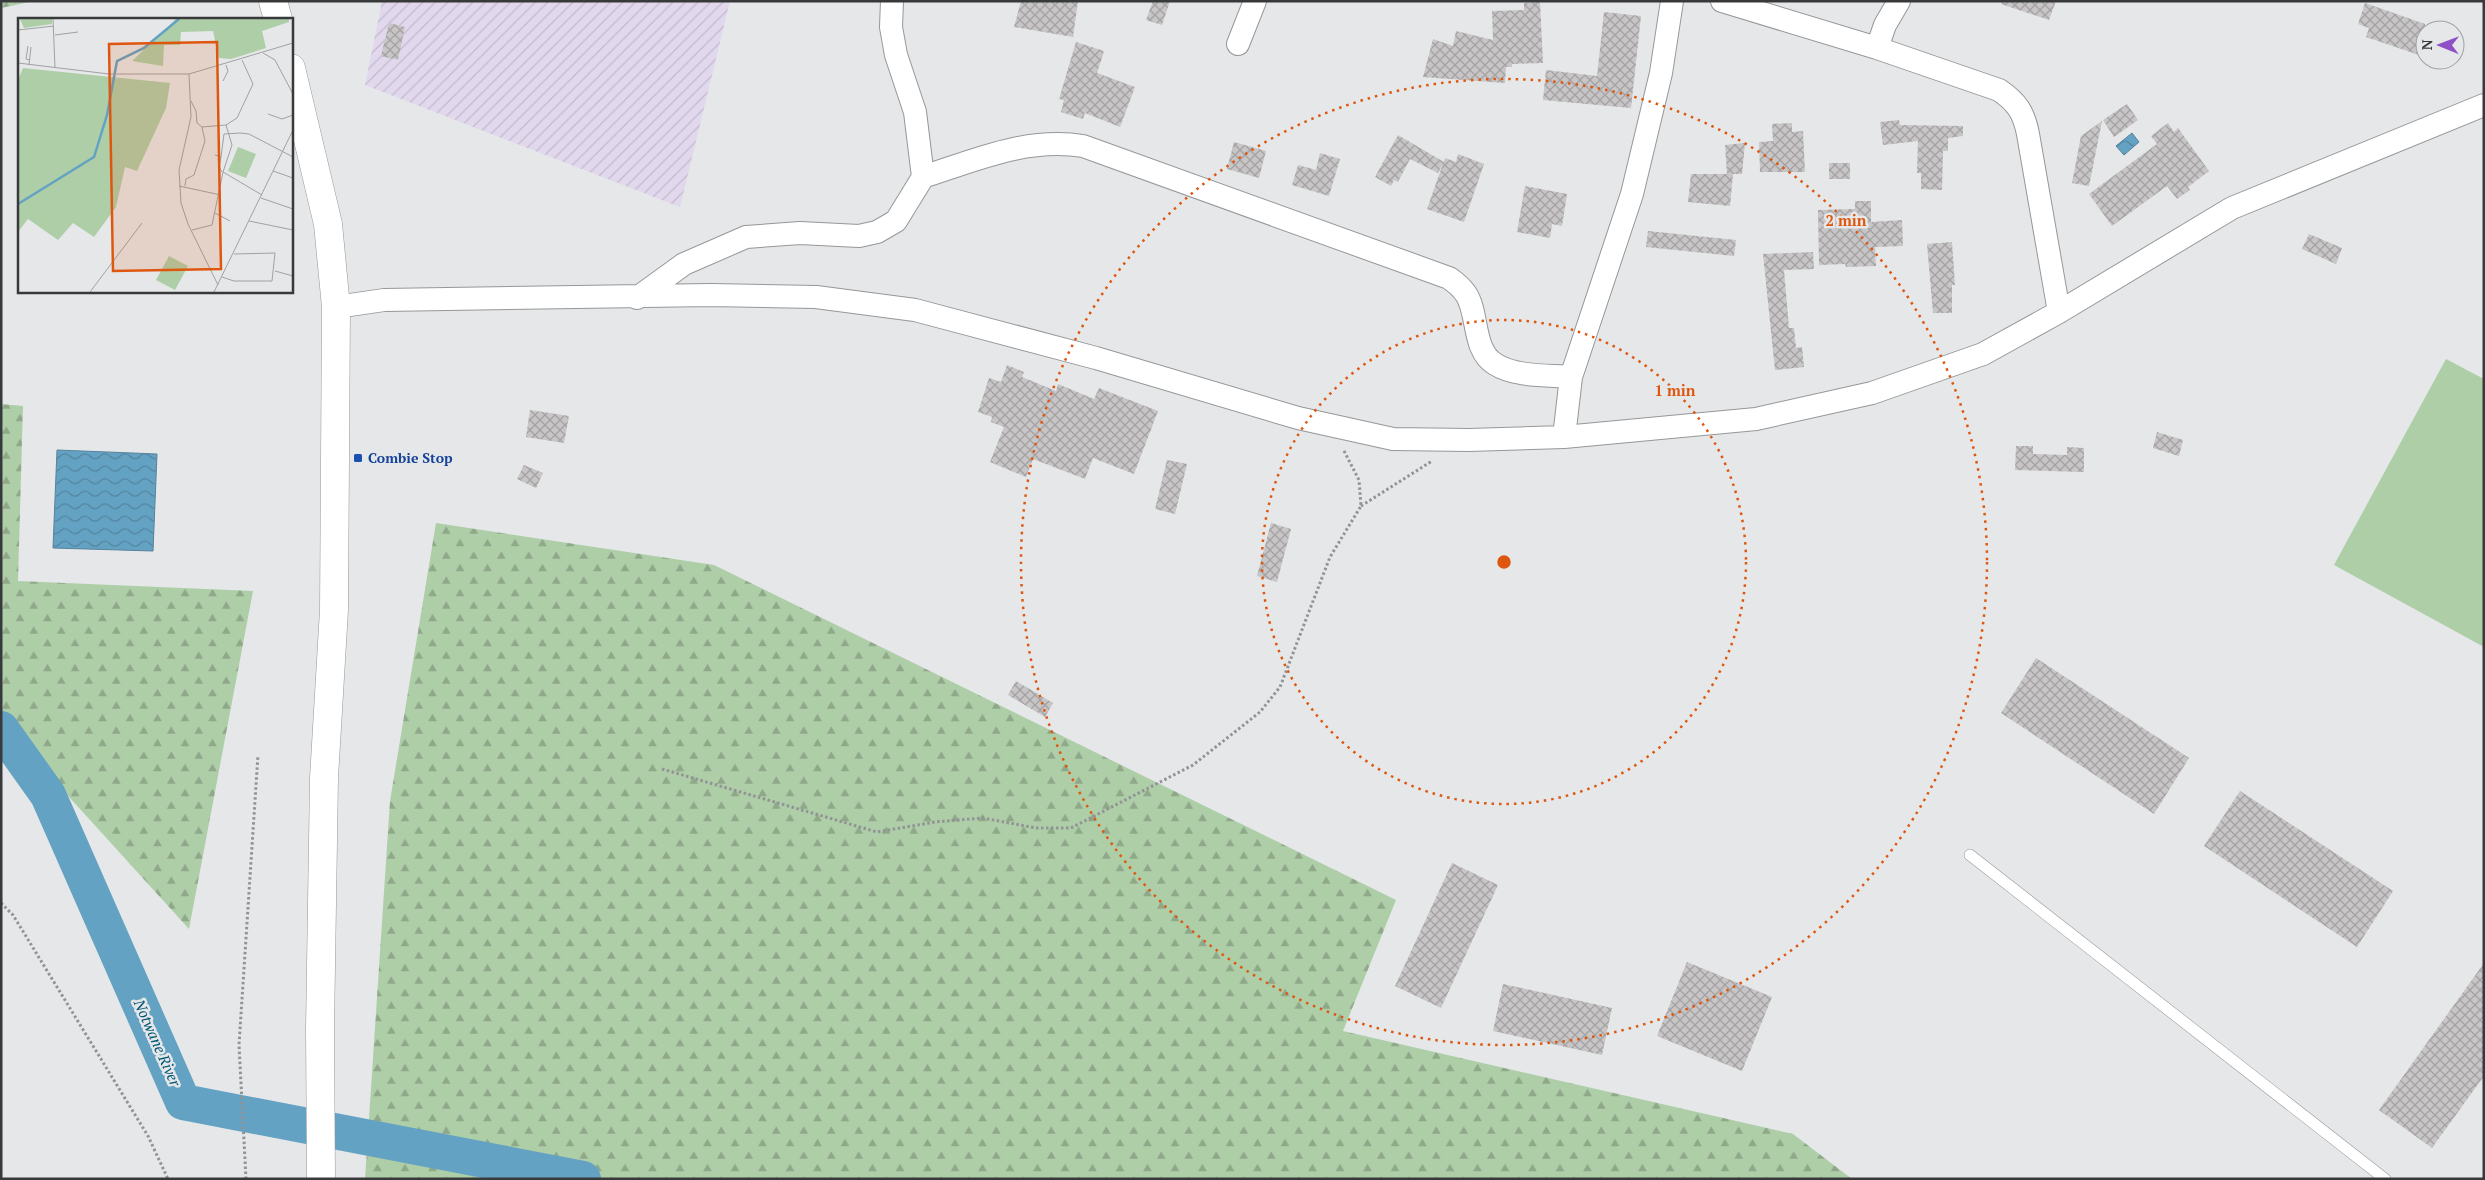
<svg xmlns="http://www.w3.org/2000/svg" width="2485" height="1180" viewBox="0 0 2485 1180" font-family="'PT Serif',serif">
	<defs>
		<pattern id="industrial-furrows" width="10" height="10" patternUnits="userSpaceOnUse" patternTransform="scale(1.25)"><rect width="10" height="10" fill="#e1d8ed"/><path d="M-1 1l2-2M0 10L10 0M9 11l2-2" fill="none" stroke="#c2bacc"/></pattern>
		<pattern id="forest-firs" width="22" height="20" patternUnits="userSpaceOnUse" patternTransform="scale(1.25)"><rect width="22" height="20" fill="#aecea8"/><path d="M5 1l3.5 6h-7zM16 11l3.5 6h-7z" fill="#8fa88a"/></pattern>
		<pattern id="water-waves" width="16" height="10" patternUnits="userSpaceOnUse" patternTransform="scale(1.25)"><rect width="16" height="10" fill="#64a2c3"/><path d="M0 5q4-4 8 0t8 0" fill="none" stroke="#53859f"/></pattern>
		<pattern id="building-cross-hatch" width="8" height="8" patternUnits="userSpaceOnUse" patternTransform="scale(1.25)"><rect width="8" height="8" fill="#c8c5c6"/><path d="M0 0l8 8M0 8l8-8" fill="none" stroke="#a3a1a2"/></pattern>
	</defs>
	<rect width="100%" height="100%" fill="#e5e7e9"/>
	<!-- industrial -->
	<path fill="url(#industrial-furrows)" d="M 382,1 L 730,1 L 680,207 L 365,85 Z"/>
	<!-- forest -->
	<path fill="url(#forest-firs)" d="M 1,1 L 34,1 L 1,8 Z
		M 1,404 L 23,406 L 18,581 L 253,591 L 189,929 L 1,722 Z
		M 436,523 L 714,565 L 1396,900 L 1343,1031 L 1793,1134 L 1852,1179 L 365,1179 L 390,801 Z"/>
	<!-- park -->
	<path fill="#aecea8" d="M 2446,359 L 2484,379 L 2484,647 L 2334,565 Z"/>
	<!-- water -->
	<path fill="url(#water-waves)" stroke="#57829a" d="M 2132,133 L 2139,142 L 2124,155 L 2116,146 Z
		M 57,450 L 157,454 L 153,551 L 53,548 Z"/>
	<g fill="none" stroke-linecap="round" stroke-linejoin="round">
		<!-- river -->
		<path stroke="#64a2c3" stroke-width="36" d="M 1,729 L 48,795 L 183,1102 L 583,1179"/>
	</g>
	<!-- building -->
	<path fill="url(#building-cross-hatch)" d="M 1021,1 L 1078,1 L 1073,37 L 1014,27 Z
		M 1153,1 L 1170,1 L 1162,25 L 1146,20 Z
		M 2002,1 L 2056,1 L 2049,20 L 2001,4 Z
		M 1540,2 L 1543,63 L 1512,64 L 1512,67 L 1506,67 L 1505,83 L 1423,77 L 1433,39 L 1453,46 L 1456,31 L 1493,40 L 1492,11 L 1524,10 L 1524,3 Z
		M 2365,3 L 2425,24 L 2425,57 L 2366,37 L 2369,28 L 2358,24 Z
		M 1604,12 L 1641,16 L 1631,108 L 1543,100 L 1546,70 L 1597,76 Z
		M 389,23 L 405,27 L 398,60 L 381,56 Z
		M 1076,42 L 1104,51 L 1097,73 L 1135,87 L 1120,127 L 1085,113 L 1083,119 L 1061,112 L 1064,100 L 1059,99 Z
		M 2127,104 L 2138,120 L 2114,137 L 2103,120 Z
		M 1899,120 L 1900,125 L 1963,126 L 1963,136 L 1948,138 L 1948,151 L 1943,151 L 1942,190 L 1921,189 L 1921,173 L 1917,173 L 1918,141 L 1883,145 L 1880,122 Z
		M 2102,121 L 2089,186 L 2072,183 L 2081,136 Z
		M 1792,123 L 1792,132 L 1803,131 L 1805,172 L 1760,172 L 1759,142 L 1773,141 L 1772,124 Z
		M 2168,123 L 2174,132 L 2178,128 L 2209,171 L 2188,187 L 2190,190 L 2177,199 L 2167,186 L 2112,226 L 2089,194 L 2157,144 L 2151,136 Z
		M 1398,135 L 1444,162 L 1438,173 L 1410,159 L 1398,182 L 1394,180 L 1391,186 L 1375,177 Z
		M 1234,142 L 1266,151 L 1259,178 L 1227,169 Z
		M 1745,143 L 1742,174 L 1733,174 L 1730,206 L 1688,202 L 1691,174 L 1727,174 L 1725,145 Z
		M 1320,153 L 1340,159 L 1329,196 L 1292,185 L 1298,165 L 1316,170 Z
		M 1458,154 L 1484,164 L 1464,222 L 1427,209 L 1445,158 L 1456,162 Z
		M 1829,163 L 1850,163 L 1850,179 L 1829,179 Z
		M 1525,186 L 1567,194 L 1562,226 L 1552,224 L 1550,238 L 1517,232 Z
		M 1855,201 L 1871,201 L 1871,222 L 1902,220 L 1903,246 L 1875,247 L 1876,266 L 1846,267 L 1845,264 L 1819,265 L 1818,210 L 1855,209 Z
		M 1648,231 L 1736,240 L 1734,256 L 1646,247 Z
		M 2309,234 L 2342,248 L 2336,264 L 2302,249 Z
		M 1952,242 L 1955,285 L 1952,285 L 1952,313 L 1933,313 L 1927,244 Z
		M 1813,252 L 1814,269 L 1784,270 L 1789,328 L 1794,328 L 1796,348 L 1802,347 L 1804,367 L 1775,370 L 1763,254 Z
		M 1007,365 L 1024,372 L 1022,377 L 1056,391 L 1058,384 L 1094,399 L 1099,388 L 1158,411 L 1134,474 L 1093,458 L 1085,479 L 1033,459 L 1026,477 L 990,462 L 1004,427 L 991,422 L 992,417 L 978,412 L 989,378 L 1001,382 Z
		M 530,410 L 569,416 L 564,443 L 526,437 Z
		M 2157,432 L 2183,440 L 2179,456 L 2153,448 Z
		M 2016,446 L 2033,446 L 2033,454 L 2067,455 L 2067,447 L 2084,448 L 2084,472 L 2015,470 Z
		M 1167,460 L 1187,464 L 1175,514 L 1155,509 Z
		M 524,465 L 543,473 L 536,488 L 517,479 Z
		M 1271,523 L 1291,529 L 1277,582 L 1257,576 Z
		M 2036,658 L 2189,758 L 2154,814 L 2001,713 Z
		M 1016,681 L 1053,703 L 1045,717 L 1008,695 Z
		M 2240,791 L 2393,891 L 2357,947 L 2204,846 Z
		M 1452,863 L 1498,885 L 1441,1008 L 1395,986 Z
		M 1687,962 L 1772,997 L 1742,1071 L 1657,1036 Z
		M 2484,963 L 2484,1076 L 2432,1148 L 2379,1110 Z
		M 1503,984 L 1612,1008 L 1602,1055 L 1493,1031 Z"/>
	<g fill="none" stroke-linecap="round" stroke-linejoin="round">
		<!-- lane casing -->
		<g stroke="#959799" stroke-width="12">
			<path id="lane" d="M 1970,855 L 2385,1179"/>
		</g>
		<!-- street casing -->
		<g stroke="#959799" stroke-width="24">
			<path id="street" d="M 1722,1 L 1877,48 L 1999,90 C 2017,102 2024,113 2028,134 L 2059,312
				M 1238,44 L 1255,1
				M 1877,48 L 1885,25 L 1899,1
				M 923,177 C 975,160 1027,137 1083,146 L 1449,278 C 1455,282 1461,287 1466,294 C 1479,314 1472,350 1495,364 C 1515,377 1548,375 1571,377
				M 637,298 L 684,264 L 746,237 L 800,233 L 859,236 L 877,232 L 896,221 L 923,177 L 915,112 L 896,55 L 891,27 L 892,1
				M 336,307 L 384,300 L 711,295 L 816,297 L 915,310 L 1096,358 L 1298,418 L 1393,439 L 1469,440 L 1564,437 L 1756,419 L 1872,393 L 1983,354 L 2059,312 L 2232,208 L 2484,105
				M 1564,437 L 1571,377 L 1632,194 L 1661,73 L 1672,1"/>
		</g>
		<!-- secondary casing -->
		<g stroke="#959799" stroke-width="29">
			<path id="secondary" d="M 273,1 L 278,19
				M 291,68 L 328,224 L 336,307 L 334,610 L 324,778 L 320,1029 L 321,1179"/>
		</g>
		<!-- path -->
		<path stroke="#919394" stroke-width="3" stroke-dasharray="2.5 2.5" stroke-linecap="butt" d="M 1361,506 L 1432,461
			M 662,769 L 877,832 L 935,822 L 983,818 L 1036,828 L 1071,828 L 1193,765 L 1260,712 L 1280,687 L 1330,557 L 1361,506 L 1359,480 L 1343,449
			M 1,903 L 13,915 L 148,1136 L 168,1179
			M 246,1179 L 239,1045 L 258,755"/>
		<!-- lane -->
		<use href="#lane" stroke="#fff" stroke-width="11"/>
		<!-- street -->
		<use href="#street" stroke="#fff" stroke-width="22"/>
		<!-- secondary -->
		<use href="#secondary" stroke="#fff" stroke-width="28"/>
	</g>
	<!-- distance rings -->
	<g fill="none" stroke="#df570e" stroke-width="2.5" stroke-dasharray="2.5 5">
		<circle cx="1504" cy="562" r="242"/>
		<circle cx="1504" cy="562" r="483"/>
	</g>
	<!-- markers -->
	<rect fill="#1a4fb4" stroke="#e5e7e9" stroke-width="2" x="353" y="453" width="10" height="10" rx="2.5"/>
	<g text-anchor="middle" stroke-width="5" stroke-linejoin="round" paint-order="stroke">
		<!-- transit labels -->
		<g font-size="14" font-weight="bold" fill="#164399" stroke="#e5e7e9" text-anchor="start">
			<text x="368" y="463">Combie Stop</text>
		</g>
		<!-- water labels -->
		<g font-size="15" font-style="italic" fill="#005677" stroke="#e5e7e9">
			<text transform="translate(157 1043) rotate(66)" y="5">Notwane River</text>
		</g>
	</g>
	<!-- overview -->
	<g transform="translate(18 18)">
		<rect width="275" height="275" fill="#e5e7e9"/>
		<path d="M 158,1 L 271,1 L 271,4 L 244,13 L 248,30 L 213,41 L 201,40 L 195,13 L 163,14 L 162,27 L 146,27 L 145,48 L 114,43 ZM 5,50 L 152,65 L 148,90 L 119,153 L 107,149 L 98,189 L 76,219 L 55,205 L 40,222 L 10,201 L 0,214 L 0,62 Z" fill="#aecea8"/>
		<path d="M 2,1 L 34,1 L 34,6 L 6,10 ZM 220,129 L 238,136 L 228,160 L 210,153 ZM 151,238 L 170,248 L 157,272 L 138,262 Z" fill="#aecea8"/>
		<path fill="none" stroke="#64a2c3" stroke-width="2.5" d="M 0,186 L 76,139 L 89,97 L 99,43 L 126,30 L 161,1"/>
		<path fill="none" stroke="#a0a1a3" stroke-width="1" d="M 35,1 L 37,50M 0,12 L 36,8M 37,17 L 60,14M 10,28 L 8,41 L 12,42M 245,35 L 257,42 L 275,76M 0,45 L 91,56 L 171,56 L 275,25M 11,47 L 13,29M 171,56 L 173,99 L 161,152 L 163,185 L 170,206 L 200,267M 205,63 L 210,53 L 208,47M 173,83 L 178,93 L 179,105 L 184,109 L 208,107 L 219,100 L 235,66 L 224,42M 250,96 L 264,101 L 275,97M 197,137 L 203,139 L 206,116 L 222,115 L 231,116 L 275,139M 203,139 L 201,149 L 204,154M 255,153 L 275,160M 205,154 L 214,127 L 208,107M 161,168 L 203,177M 167,168 L 168,161 L 176,157 L 187,123 L 184,109M 243,180 L 275,191M 197,195 L 212,203M 231,203 L 275,212M 174,212 L 194,207 L 205,154 L 244,177M 257,253 L 275,258M 204,259 L 216,263 L 254,263 L 257,235 L 216,236M 72,274 L 124,205M 196,274 L 275,112"/>
		<path fill="#df570e" fill-opacity="0.15" stroke="#df570e" stroke-width="2.5" d="M 199,24 L 203,251 L 95,253 L 91,26 Z"/>
		<rect width="275" height="275" fill="none" stroke="#38393a" stroke-width="2.5"/>
	</g>
	<circle cx="1504" cy="562" r="8" fill="#df570e" stroke="#e5e7e9" stroke-width="2.5"/>
	<g font-size="15" text-anchor="middle" font-weight="bold" fill="#df570e" stroke="#e5e7e9" stroke-width="5" stroke-linejoin="round" paint-order="stroke">
		<text x="1846" y="226">2 min</text>
		<text x="1675" y="396">1 min</text>
	</g>
	<!-- border -->
	<rect width="2485" height="1180" fill="none" stroke="#38393a" stroke-width="5"/>
	<!-- north arrow -->
	<g transform="translate(2440 45) rotate(271)"><circle r="24" fill="#e5e7e9" stroke="#a0a1a3"/>
	<path d="M0-4L9 19L0 12L-9 19Z" fill="#9051c6"/>
	<text y="-8" font-size="14" font-weight="bold" text-anchor="middle" fill="#38393a">N</text>
	</g>
</svg>
